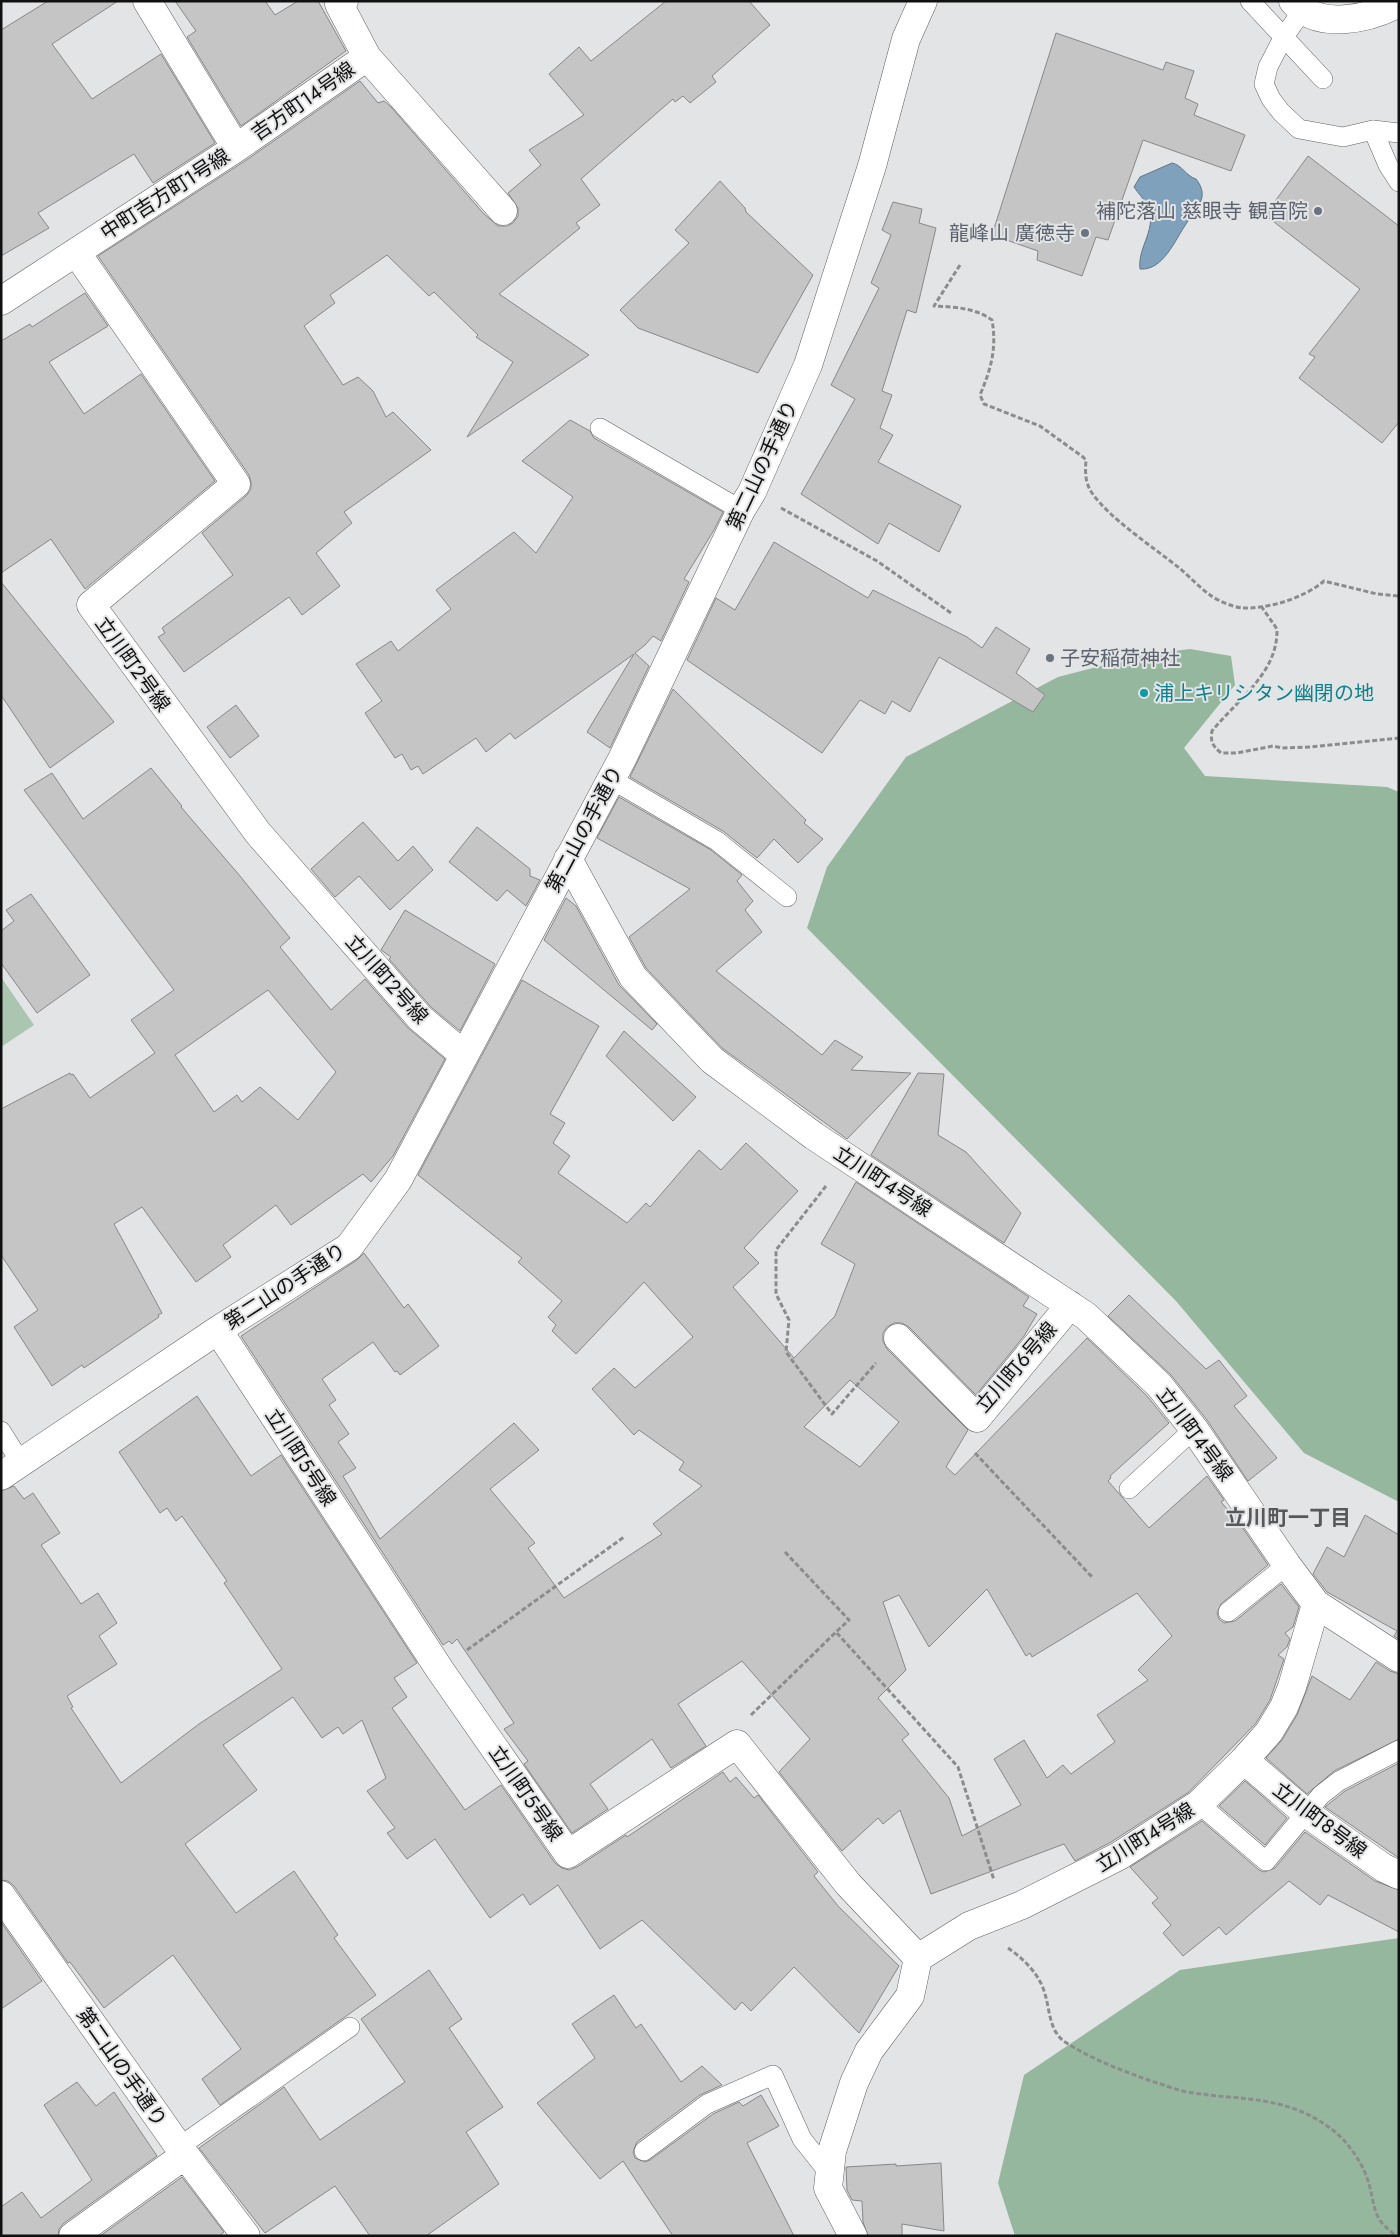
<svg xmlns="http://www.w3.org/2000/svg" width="1400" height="2237" viewBox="0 0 1400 2237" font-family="Jost,'Noto Sans JP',sans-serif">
	<rect width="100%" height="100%" fill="#e3e4e5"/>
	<!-- green -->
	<path fill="#aac6b0" d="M 1,977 L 34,1025 L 1,1047 Z"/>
	<!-- forest -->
	<path fill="#95b79d" d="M 1190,649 L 1231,656 L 1235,685 L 1184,748 L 1205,776 L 1387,787 L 1399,792 L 1399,1502 L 1304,1453 L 1176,1301 L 807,928 L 827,867 L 906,757 L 1058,677 L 1143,655 Z
		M 1399,1938 L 1399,2236 L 1015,2236 L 998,2183 L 1024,2075 L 1180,1970 Z"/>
	<!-- water -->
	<path fill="#80a1bb" stroke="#5e7688" d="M 1172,163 C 1182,165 1186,176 1196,179 C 1200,184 1203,190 1202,197 C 1200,207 1191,216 1186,224 C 1175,240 1163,271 1140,269 C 1137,246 1160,227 1146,203 C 1143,198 1138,193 1134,187 L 1140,177 Z"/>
	<!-- building -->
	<path fill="#c6c5c6" stroke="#888789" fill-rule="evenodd" d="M 48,1 L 118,1 L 52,44 L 92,99 L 161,54 L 215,143 L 153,183 L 134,154 L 38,213 L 49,228 L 1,256 L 1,30 Z
		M 175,1 L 265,1 L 275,15 L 298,1 L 318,1 L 346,51 L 241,126 L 187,37 L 196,31 Z
		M 666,1 L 749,1 L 770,25 L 712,76 L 716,82 L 690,103 L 683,96 L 675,102 L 673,99 L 581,179 L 600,205 L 576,223 L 580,228 L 499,294 L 589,355 L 467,437 L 513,362 L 476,337 L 478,335 L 434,292 L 429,296 L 387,255 L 330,295 L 335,303 L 304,326 L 343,385 L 358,377 L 373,391 L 386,417 L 393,412 L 431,450 L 344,512 L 352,523 L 316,553 L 340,586 L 302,615 L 289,597 L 184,672 L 158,637 L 165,633 L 162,628 L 233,575 L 202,533 L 246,496 L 251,489 L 251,482 L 249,475 L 98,256 L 245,161 L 360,81 L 378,103 L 384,101 L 391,107 L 483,213 L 498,226 L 507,226 L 513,223 L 518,216 L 518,208 L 508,193 L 541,165 L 529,150 L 584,115 L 549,74 L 579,47 L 591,61 Z
		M 1056,33 L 1163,70 L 1166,62 L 1194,71 L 1185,98 L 1198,104 L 1194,115 L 1245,135 L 1231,171 L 1143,140 L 1108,240 L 1096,237 L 1082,276 L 1037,260 L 1038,251 L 992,235 Z
		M 1308,156 L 1399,226 L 1399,422 L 1382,443 L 1299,378 L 1315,357 L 1309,354 L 1360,289 L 1265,215 Z
		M 720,181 L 745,208 L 746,212 L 813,275 L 758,373 L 638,328 L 620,310 L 689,243 L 675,230 Z
		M 893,202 L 922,209 L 919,223 L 936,228 L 916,313 L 907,310 L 882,391 L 892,395 L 880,428 L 893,435 L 878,462 L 961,506 L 939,552 L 889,523 L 878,544 L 801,494 L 855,399 L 831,385 L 879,288 L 871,283 L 891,235 L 882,230 Z
		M 85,293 L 108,326 L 49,362 L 84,414 L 141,374 L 215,481 L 85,589 L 51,539 L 1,573 L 1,341 L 30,324 L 32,327 Z
		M 570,420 L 590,431 L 594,438 L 723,512 L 714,530 L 684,579 L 689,582 L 661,641 L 653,636 L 645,645 L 635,653 L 649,666 L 610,748 L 587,732 L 634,654 L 515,739 L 510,733 L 486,752 L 476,738 L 423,774 L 418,766 L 411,770 L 402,754 L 395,758 L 365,713 L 382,701 L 356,664 L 391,641 L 398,651 L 451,609 L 436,590 L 514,532 L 536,553 L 573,497 L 522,461 Z
		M 774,542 L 868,598 L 873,590 L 967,637 L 982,648 L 996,627 L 1030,649 L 1016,673 L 1045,695 L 1033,712 L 939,657 L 910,712 L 892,701 L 885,714 L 860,700 L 822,753 L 687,660 L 716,598 L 735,610 Z
		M 1,582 L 114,722 L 50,768 L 1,695 Z
		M 673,689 L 806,820 L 804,823 L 823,839 L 798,863 L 774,839 L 757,858 L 723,831 L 630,777 Z
		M 236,705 L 259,736 L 230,758 L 207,727 Z
		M 151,768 L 182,806 L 181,807 L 240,876 L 290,938 L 280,947 L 331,1010 L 365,979 L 408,1028 L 445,1059 L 393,1156 L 371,1182 L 363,1174 L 291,1225 L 276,1205 L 223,1245 L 231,1257 L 196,1282 L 142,1207 L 114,1224 L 162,1313 L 158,1315 L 159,1317 L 84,1368 L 82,1365 L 52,1386 L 14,1327 L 38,1310 L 1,1255 L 1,1109 L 70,1073 L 71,1075 L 73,1074 L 90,1098 L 155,1053 L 131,1020 L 174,990 L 24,790 L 52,773 L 83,819 ZM 268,990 L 336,1072 L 298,1120 L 260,1087 L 242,1102 L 237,1095 L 214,1112 L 175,1055 Z
		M 619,797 L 711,850 L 742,875 L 737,881 L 753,901 L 745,910 L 762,932 L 716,971 L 822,1055 L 835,1040 L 863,1057 L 851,1070 L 911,1073 L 847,1139 L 722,1048 L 646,968 L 629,937 L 690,889 L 597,838 Z
		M 363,822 L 398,861 L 413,846 L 433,870 L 390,910 L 359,876 L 335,897 L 311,869 Z
		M 477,827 L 530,869 L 530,876 L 540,880 L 526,906 L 507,890 L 497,901 L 449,862 Z
		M 31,894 L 90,975 L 37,1013 L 1,963 L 1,931 L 14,921 L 6,910 Z
		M 566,898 L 576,906 L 619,985 L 657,1024 L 652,1030 L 544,940 Z
		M 405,910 L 495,964 L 460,1031 L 431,1007 L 389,959 L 391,957 L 381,950 Z
		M 522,980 L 599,1026 L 550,1114 L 565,1123 L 553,1143 L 570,1156 L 558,1173 L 627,1223 L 646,1203 L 650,1207 L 699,1150 L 721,1170 L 746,1143 L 798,1191 L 744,1248 L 759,1263 L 733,1287 L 794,1358 L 835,1316 L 855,1264 L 821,1244 L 856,1182 L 1029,1297 L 1023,1306 L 1037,1314 L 1024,1336 L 976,1395 L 909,1327 L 902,1323 L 894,1323 L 887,1327 L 883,1333 L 883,1341 L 887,1349 L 968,1430 L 946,1467 L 955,1475 L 1087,1338 L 1147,1396 L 1169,1423 L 1110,1476 L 1111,1478 L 1108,1481 L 1149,1528 L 1207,1476 L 1224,1500 L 1221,1502 L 1238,1521 L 1268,1565 L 1221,1604 L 1217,1613 L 1219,1619 L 1224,1623 L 1235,1621 L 1281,1584 L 1299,1607 L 1293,1627 L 1285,1633 L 1290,1639 L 1287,1647 L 1278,1655 L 1284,1659 L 1270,1700 L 1256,1723 L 1189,1792 L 1111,1842 L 1075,1861 L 1064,1844 L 931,1894 L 900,1810 L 883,1824 L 878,1818 L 842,1851 L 779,1772 L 810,1739 L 742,1661 L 678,1704 L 706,1746 L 671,1768 L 652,1739 L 590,1784 L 608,1809 L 572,1833 L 524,1764 L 528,1761 L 504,1729 L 514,1723 L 457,1639 L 452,1644 L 449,1641 L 443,1645 L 241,1336 L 357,1260 L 364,1253 L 404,1308 L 408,1304 L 439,1346 L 400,1375 L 397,1371 L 395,1372 L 373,1342 L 322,1379 L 336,1400 L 329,1405 L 349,1434 L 338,1442 L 356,1468 L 343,1476 L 380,1539 L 514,1423 L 539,1450 L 490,1489 L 535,1543 L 528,1548 L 564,1598 L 662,1534 L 653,1524 L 702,1486 L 679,1470 L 684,1462 L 639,1430 L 634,1435 L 592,1389 L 614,1368 L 635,1388 L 693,1337 L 644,1282 L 576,1354 L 552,1331 L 556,1325 L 548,1317 L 562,1301 L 518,1262 L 522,1258 L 418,1175 ZM 850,1380 L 899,1422 L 860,1467 L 804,1427 ZM 987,1589 L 1026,1656 L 1030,1653 L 1032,1657 L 1137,1593 L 1172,1636 L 1138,1670 L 1148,1680 L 1097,1715 L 1115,1742 L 1071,1774 L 1063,1765 L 1047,1778 L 1024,1740 L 994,1759 L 1021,1805 L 962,1836 L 949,1798 L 902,1740 L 909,1734 L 878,1698 L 906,1670 L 883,1602 L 899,1595 L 929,1647 Z
		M 624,1031 L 696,1097 L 673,1121 L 606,1056 Z
		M 918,1073 L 944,1074 L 938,1135 L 966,1152 L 1021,1213 L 1004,1243 L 871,1155 Z
		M 1129,1295 L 1206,1369 L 1219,1360 L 1247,1396 L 1234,1406 L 1277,1458 L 1248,1481 L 1207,1420 L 1171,1375 L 1108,1316 Z
		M 197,1396 L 251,1476 L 281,1455 L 417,1663 L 394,1678 L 407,1697 L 392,1708 L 465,1810 L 501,1785 L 555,1863 L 562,1868 L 569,1870 L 577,1867 L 626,1835 L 627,1837 L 723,1772 L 730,1782 L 736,1777 L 754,1798 L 758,1795 L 818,1872 L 814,1876 L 838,1906 L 899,1966 L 859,2033 L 794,1967 L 751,2011 L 742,2002 L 735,2010 L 642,1920 L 600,1949 L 558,1885 L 530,1905 L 523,1894 L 490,1918 L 435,1839 L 407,1859 L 387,1833 L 395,1828 L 367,1791 L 386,1778 L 362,1720 L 343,1734 L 338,1727 L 322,1738 L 293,1697 L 223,1745 L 257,1790 L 185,1844 L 236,1913 L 294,1871 L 338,1935 L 334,1938 L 376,1995 L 220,2105 L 202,2079 L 241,2049 L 173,1955 L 104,2008 L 70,1962 L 68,1963 L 14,1886 L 8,1881 L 1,1880 L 1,1491 L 14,1486 L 24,1499 L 33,1493 L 60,1533 L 41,1545 L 81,1604 L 98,1593 L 117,1623 L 99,1636 L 117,1664 L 67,1696 L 73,1707 L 71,1708 L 121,1783 L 199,1724 L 282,1669 L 224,1583 L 227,1581 L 182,1516 L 176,1521 L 167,1508 L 160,1513 L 119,1452 Z
		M 1365,1515 L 1399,1535 L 1399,1639 L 1394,1636 L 1397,1631 L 1327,1592 L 1313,1574 L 1327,1547 L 1344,1557 Z
		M 1376,1662 L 1390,1671 L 1399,1674 L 1399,1739 L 1334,1771 L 1307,1794 L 1266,1758 L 1282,1740 L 1297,1715 L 1312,1676 L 1350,1700 Z
		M 1399,1763 L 1399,1858 L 1325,1807 L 1345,1791 Z
		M 1245,1781 L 1287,1818 L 1265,1845 L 1219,1806 Z
		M 1202,1821 L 1259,1870 L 1264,1872 L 1275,1868 L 1305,1832 L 1375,1881 L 1399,1890 L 1399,1932 L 1328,1895 L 1320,1905 L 1289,1881 L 1226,1935 L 1219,1927 L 1183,1956 L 1163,1933 L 1171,1925 L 1152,1903 L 1158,1898 L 1130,1867 Z
		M 1,1922 L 42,1981 L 1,2009 Z
		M 429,1970 L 462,2019 L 449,2028 L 503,2107 L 466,2132 L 499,2184 L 426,2236 L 370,2236 L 335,2186 L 265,2233 L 199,2148 L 284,2087 L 320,2140 L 405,2082 L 361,2019 Z
		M 614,1995 L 636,2028 L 641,2024 L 681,2082 L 702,2066 L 722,2085 L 700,2095 L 637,2142 L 633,2152 L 635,2158 L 645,2162 L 650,2160 L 713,2114 L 739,2102 L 743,2106 L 761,2095 L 779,2126 L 747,2143 L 794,2236 L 673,2236 L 623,2161 L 600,2179 L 537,2103 L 595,2058 L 572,2024 Z
		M 77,2082 L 96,2106 L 114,2092 L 157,2156 L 64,2223 L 59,2229 L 58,2236 L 1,2236 L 1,2207 L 22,2192 L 41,2218 L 92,2180 L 44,2105 Z
		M 941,2163 L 944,2231 L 902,2224 L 902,2236 L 868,2236 L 863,2222 L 862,2201 L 852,2200 L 847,2190 L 846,2167 L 896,2164 L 896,2166 Z
		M 182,2177 L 224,2232 L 219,2236 L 100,2236 Z"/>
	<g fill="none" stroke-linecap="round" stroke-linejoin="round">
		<!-- lane casing -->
		<g stroke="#5f6061" stroke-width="20">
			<path id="lane" d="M 1250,1 L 1323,79
				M 1303,10 L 1283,38 L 1268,67 L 1264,84 L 1271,99 L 1281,112 L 1299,129 L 1343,137 L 1373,130 L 1399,133
				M 1373,130 L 1388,165 L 1399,182
				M 600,428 L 741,510
				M 611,779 L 717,841 L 787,897
				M 1,1431 L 21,1463
				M 1129,1489 L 1194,1429
				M 1228,1612 L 1287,1565
				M 1199,1804 L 1266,1861 L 1321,1795 L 1339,1781 L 1399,1750
				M 179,2147 L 350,2027
				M 644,2151 L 707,2104 L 773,2075 L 802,2139 L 829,2173"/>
		</g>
		<!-- street casing -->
		<g stroke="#5f6061" stroke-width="29">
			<path id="street" d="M 1293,1 C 1318,31 1369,19 1399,3
				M 367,57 L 503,211
				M 236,148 L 367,57 L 339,4 L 344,1
				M 76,252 L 236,484 L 91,605 L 258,833 L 420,1018 L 464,1055
				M 1,301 L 236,148 L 147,1
				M 568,859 L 633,977 L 712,1060 L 814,1136 L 1086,1316 L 1159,1385 L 1194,1429 L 1287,1565 L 1316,1604 L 1292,1687 L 1284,1707 L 1269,1732 L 1244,1760 L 1199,1804 L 1119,1856 L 1022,1905 L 969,1926 L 918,1958 L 910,1996 L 869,2051 L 854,2083 L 832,2151 L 828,2188 L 853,2236
				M 218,1330 L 440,1670 L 568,1854 L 737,1744 L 848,1884 L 918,1958
				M 898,1338 L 977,1418 L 1070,1305
				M 1,1476 L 218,1330 L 349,1247 L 398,1180 L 622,759 L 741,510 L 752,492 L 808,365 L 872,166 L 906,39 L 923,1
				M 1316,1604 L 1399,1658
				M 1244,1760 L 1306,1813 L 1384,1868 L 1399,1875
				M 1,1895 L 179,2147 L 246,2236
				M 73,2236 L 185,2155"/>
		</g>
		<!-- path -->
		<path stroke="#8c8c8d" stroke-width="3" stroke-dasharray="5 2.5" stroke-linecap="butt" d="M 960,265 L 934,306 C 956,307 975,308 992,320 C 997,348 991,369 980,395 L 984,404 L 1040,426 L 1083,457 L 1086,460 C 1085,472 1085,483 1092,493 C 1109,518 1153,547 1178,567 C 1189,576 1199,587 1210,595 C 1218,601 1233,607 1242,608 C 1269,609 1304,598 1324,581 L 1377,594 L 1399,596
			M 781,508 L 877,561 L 951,613
			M 1261,606 L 1277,629 C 1278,673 1238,699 1212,731 C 1210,742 1213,746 1221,753 L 1237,753 L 1273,746 L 1282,748 L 1310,747 L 1399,738
			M 826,1186 L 776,1250 L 776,1294 L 789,1320 L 786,1352 L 832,1414 L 876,1363
			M 975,1453 L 1093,1578
			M 785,1552 L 849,1620 L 836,1632
			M 467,1650 L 624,1537
			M 751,1715 L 836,1632 L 958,1767 L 994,1880
			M 1008,1948 C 1024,1959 1040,1975 1045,1994 C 1050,2010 1049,2031 1065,2042 C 1093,2060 1123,2071 1154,2082 C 1165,2085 1176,2090 1187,2092 C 1241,2101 1287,2094 1334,2131 C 1349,2143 1364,2165 1369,2184 C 1373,2197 1373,2212 1382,2223 C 1386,2228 1392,2232 1396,2236"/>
		<!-- lane -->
		<use href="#lane" stroke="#fff" stroke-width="19"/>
		<!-- street -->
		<use href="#street" stroke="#fff" stroke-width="28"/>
	</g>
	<!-- markers -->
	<g fill="#6b7280" stroke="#e3e4e5" stroke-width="2">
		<circle cx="1318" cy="211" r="5"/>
		<circle cx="1085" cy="233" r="5"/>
		<circle cx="1050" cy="658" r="5"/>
	</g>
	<circle fill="#0f9aa8" stroke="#e3e4e5" stroke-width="2" cx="1144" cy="693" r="5"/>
	<g text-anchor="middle" stroke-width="4" stroke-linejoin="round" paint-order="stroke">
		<!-- street labels -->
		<g font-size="20" fill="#101011" stroke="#e3e4e5">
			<text transform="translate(303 101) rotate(-35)" y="7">吉方町14号線</text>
			<text transform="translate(165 194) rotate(-33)" y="7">中町吉方町1号線</text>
			<text transform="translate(762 465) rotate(-65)" y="7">第二山の手通り</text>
			<text transform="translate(133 664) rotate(54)" y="7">立川町2号線</text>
			<text transform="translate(584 829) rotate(-62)" y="7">第二山の手通り</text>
			<text transform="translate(387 979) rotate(48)" y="7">立川町2号線</text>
			<text transform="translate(883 1181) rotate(33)" y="7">立川町4号線</text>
			<text transform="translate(285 1286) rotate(-33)" y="7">第二山の手通り</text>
			<text transform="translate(1016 1367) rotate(-49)" y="7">立川町6号線</text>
			<text transform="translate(1195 1434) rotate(53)" y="7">立川町4号線</text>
			<text transform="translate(301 1457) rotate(57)" y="7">立川町5号線</text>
			<text transform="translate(526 1793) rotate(55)" y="7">立川町5号線</text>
			<text transform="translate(1320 1820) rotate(37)" y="7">立川町8号線</text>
			<text transform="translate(1145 1837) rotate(-32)" y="7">立川町4号線</text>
			<text transform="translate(122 2067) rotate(55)" y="7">第二山の手通り</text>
		</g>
		<!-- worship labels -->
		<g font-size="20" fill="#5b616d" stroke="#e3e4e5" text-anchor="end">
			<text x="1308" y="218">補陀落山 慈眼寺 観音院</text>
			<text x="1075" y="240">龍峰山 廣徳寺</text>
			<text x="1060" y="665" text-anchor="start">子安稲荷神社</text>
		</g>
		<!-- culture labels -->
		<g font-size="20" fill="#0d838f" stroke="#e3e4e5" text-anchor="start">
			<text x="1154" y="700">浦上キリシタン幽閉の地</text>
		</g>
		<!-- neighbourhood labels -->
		<g font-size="21" font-weight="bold" fill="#575859" stroke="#e3e4e5">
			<text x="1288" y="1525">立川町一丁目</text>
		</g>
	</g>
	<!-- border -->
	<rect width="1400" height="2237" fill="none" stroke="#101011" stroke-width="5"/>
</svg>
